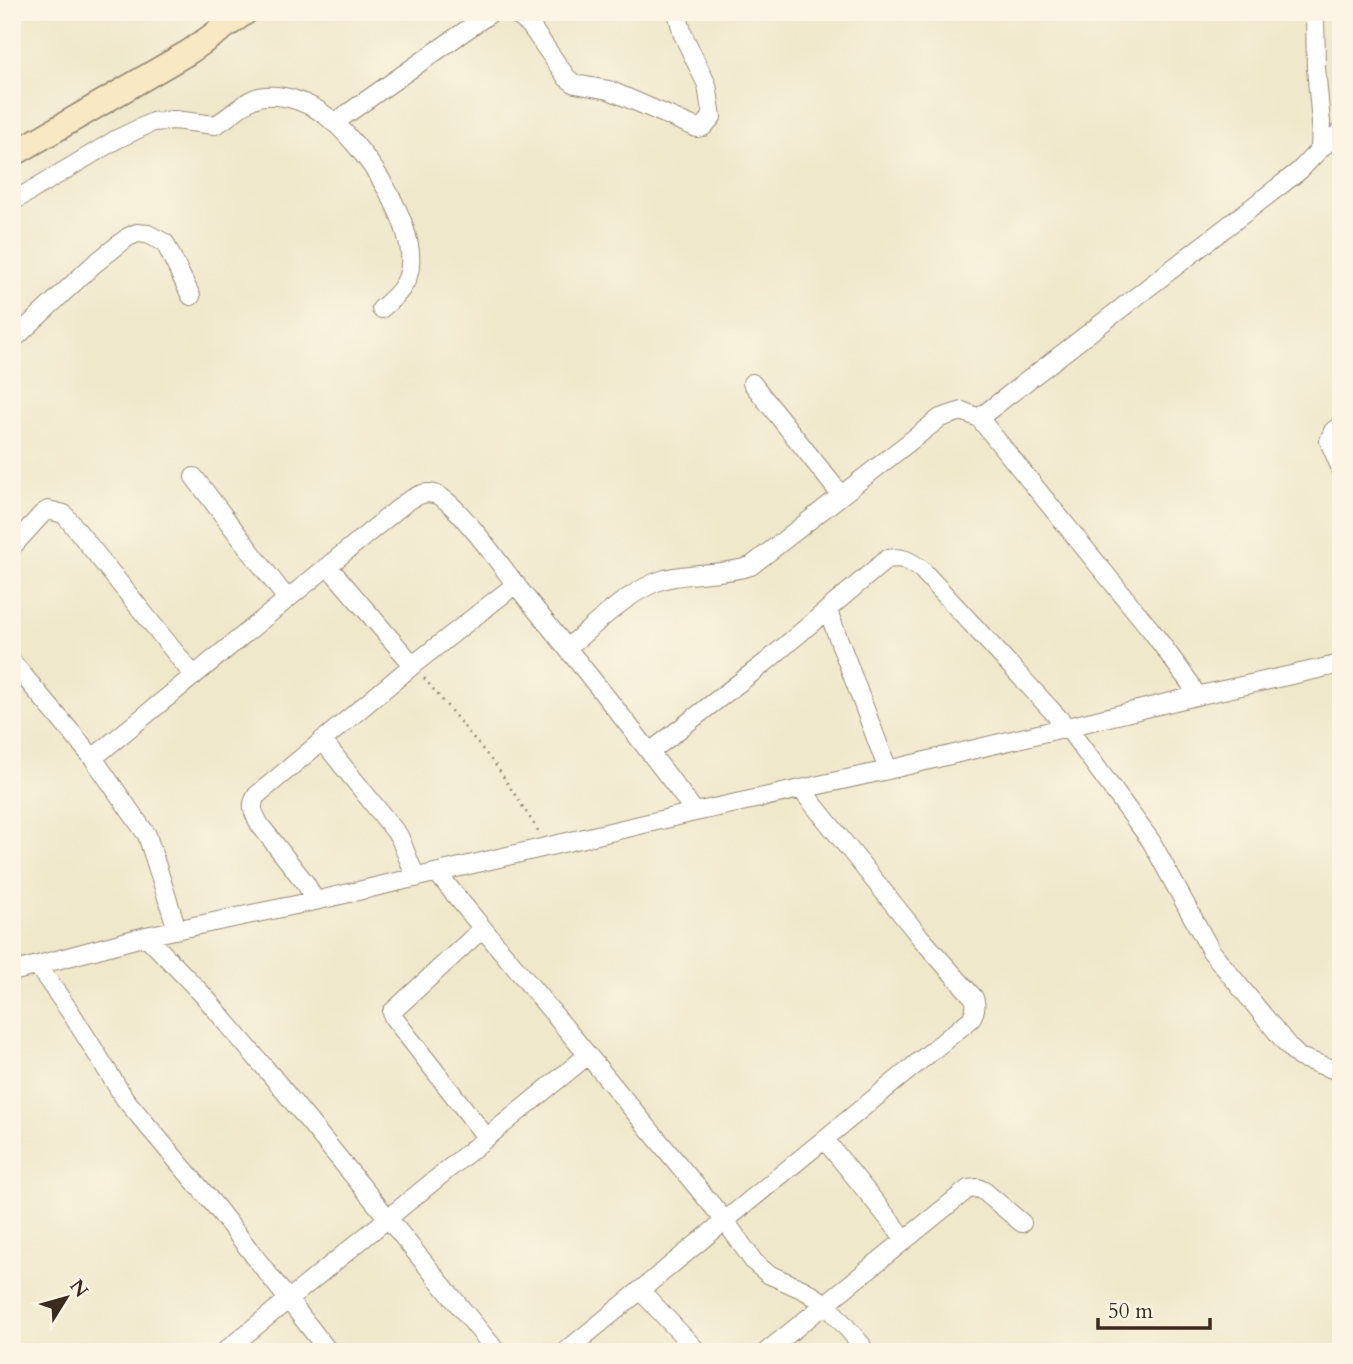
<svg xmlns="http://www.w3.org/2000/svg" width="1353" height="1364" viewBox="0 0 1353 1364" font-family="Cardo,serif">
	<rect width="100%" height="100%" fill="#fcf5e5"/>
	<filter id="ink" filterUnits="userSpaceOnUse"><feTurbulence type="fractalNoise" baseFrequency=".0143" numOctaves="2"/><feDisplacementMap in="SourceGraphic" scale="14" xChannelSelector="R" yChannelSelector="G"/><feConvolveMatrix kernelMatrix="1 2 1 2 8 2 1 2 1" color-interpolation-filters="sRGB"/></filter>
	<filter id="wash" filterUnits="userSpaceOnUse"><feTurbulence type="fractalNoise" baseFrequency=".00686" numOctaves="4" result="noise"/><feDisplacementMap in="SourceGraphic" scale="28" xChannelSelector="R" yChannelSelector="G"/><feGaussianBlur stdDeviation="1.57" result="paint"/><feColorMatrix in="noise" values="0 0 0 0 0 0 0 0 0 0 0 0 0 0 0 0 0 1.4 0 .05"/><feComposite in="paint" operator="in"/></filter>
	<g filter="url(#wash)">
		<rect width="100%" height="100%" fill="#efe8cb"/>
	</g>
	<g filter="url(#ink)">
		<g fill="none" stroke-linecap="round" stroke-linejoin="round">
			<!-- street casing -->
			<g stroke="#958974" stroke-width="20">
				<path id="street" d="M 513,12 L 530,25 L 567,78 L 575,84 L 609,90 L 697,128 L 703,127 L 712,117 L 707,85 L 683,35 L 677,12
					M 334,123 L 492,12
					M 1320,149 L 1341,131
					M 12,202 L 117,139 L 153,122 L 174,120 L 215,125 C 232,117 246,97 265,96 C 285,94 309,103 325,115 C 362,142 423,229 408,276 C 403,291 392,299 381,309
					M 12,341 L 93,265 L 128,237 L 137,233 L 148,234 L 165,243 L 191,296
					M 752,383 L 841,495
					M 979,418 L 1151,630 L 1190,683 L 1196,696
					M 1341,425 L 1333,431 L 1329,441 L 1341,469
					M 194,477 L 287,599
					M 12,547 L 42,514 L 48,510 L 64,514 L 194,676
					M 328,566 L 413,665
					M 828,611 L 888,770
					M 567,648 C 595,625 630,589 665,579 C 693,572 723,575 751,566 L 940,418 L 962,411 L 979,418 L 1299,171 L 1320,149 L 1321,123 L 1316,68 L 1315,12
					M 12,662 L 93,758 L 147,835 L 177,929
					M 322,740 L 399,836 L 416,878
					M 650,752 L 766,662 L 887,559 C 903,556 910,561 922,570 L 1067,727 L 1151,841 L 1211,951 L 1289,1047 L 1299,1057 L 1341,1072
					M 93,758 L 405,503 C 416,496 426,489 439,496 C 459,506 500,564 516,585 C 576,660 638,734 695,812
					M 437,873 L 726,1222 L 754,1262 L 768,1274 L 804,1290 L 826,1304 L 861,1344 L 864,1352
					M 315,901 L 306,884 L 260,825 C 254,814 249,806 257,795 L 413,665 L 516,584
					M 482,929 L 392,1012 L 393,1017 L 486,1137
					M 146,936 L 204,996 L 271,1075 L 497,1352
					M 38,966 L 71,1013 L 125,1099 L 216,1207 L 329,1352
					M 12,972 L 146,936 L 315,901 L 695,812 L 888,770 L 1196,696 L 1341,664
					M 825,1140 L 905,1239
					M 640,1290 L 698,1352
					M 224,1352 L 588,1055
					M 565,1352 L 921,1060 L 971,1019 C 975,1011 977,1006 974,998 L 920,937 L 801,789
					M 766,1352 L 968,1189 L 978,1188 L 984,1191 L 1022,1223"/>
			</g>
			<!-- secondary casing -->
			<g stroke="#958974" stroke-width="27">
				<path id="secondary" d="M 12,155 L 189,52 L 246,12"/>
			</g>
			<!-- path -->
			<path stroke="#958974" stroke-width="2.5" stroke-dasharray="2 5" stroke-linecap="butt" d="M 424,678 L 497,767 L 539,832"/>
			<!-- street -->
			<use href="#street" stroke="#fff" stroke-width="18"/>
			<!-- secondary -->
			<use href="#secondary" stroke="#f8e8c3" stroke-width="24"/>
		</g>
	</g>
	<!-- margin -->
	<rect width="1353" height="1364" fill="none" stroke="#fcf5e5" stroke-width="42"/>
	<!-- north arrow -->
	<g transform="translate(66 1298) rotate(53)" stroke="#fcf5e5" stroke-width="5" paint-order="stroke">
	<path d="M0-5L12 26L0 18L-12 26Z" fill="#3b2a1e"/>
	<text y="-10" font-size="19" font-weight="bold" text-anchor="middle" fill="#3b2a1e">N</text>
	</g>
	<!-- scale -->
	<path d="M1098 1318v10h112v-10" fill="none" stroke="#3b2a1e" stroke-width="3.5"/>
	<text x="1108" y="1318" font-size="21" fill="#3b2a1e" stroke="#fcf5e5" stroke-width="5" paint-order="stroke">50 m</text>
</svg>
